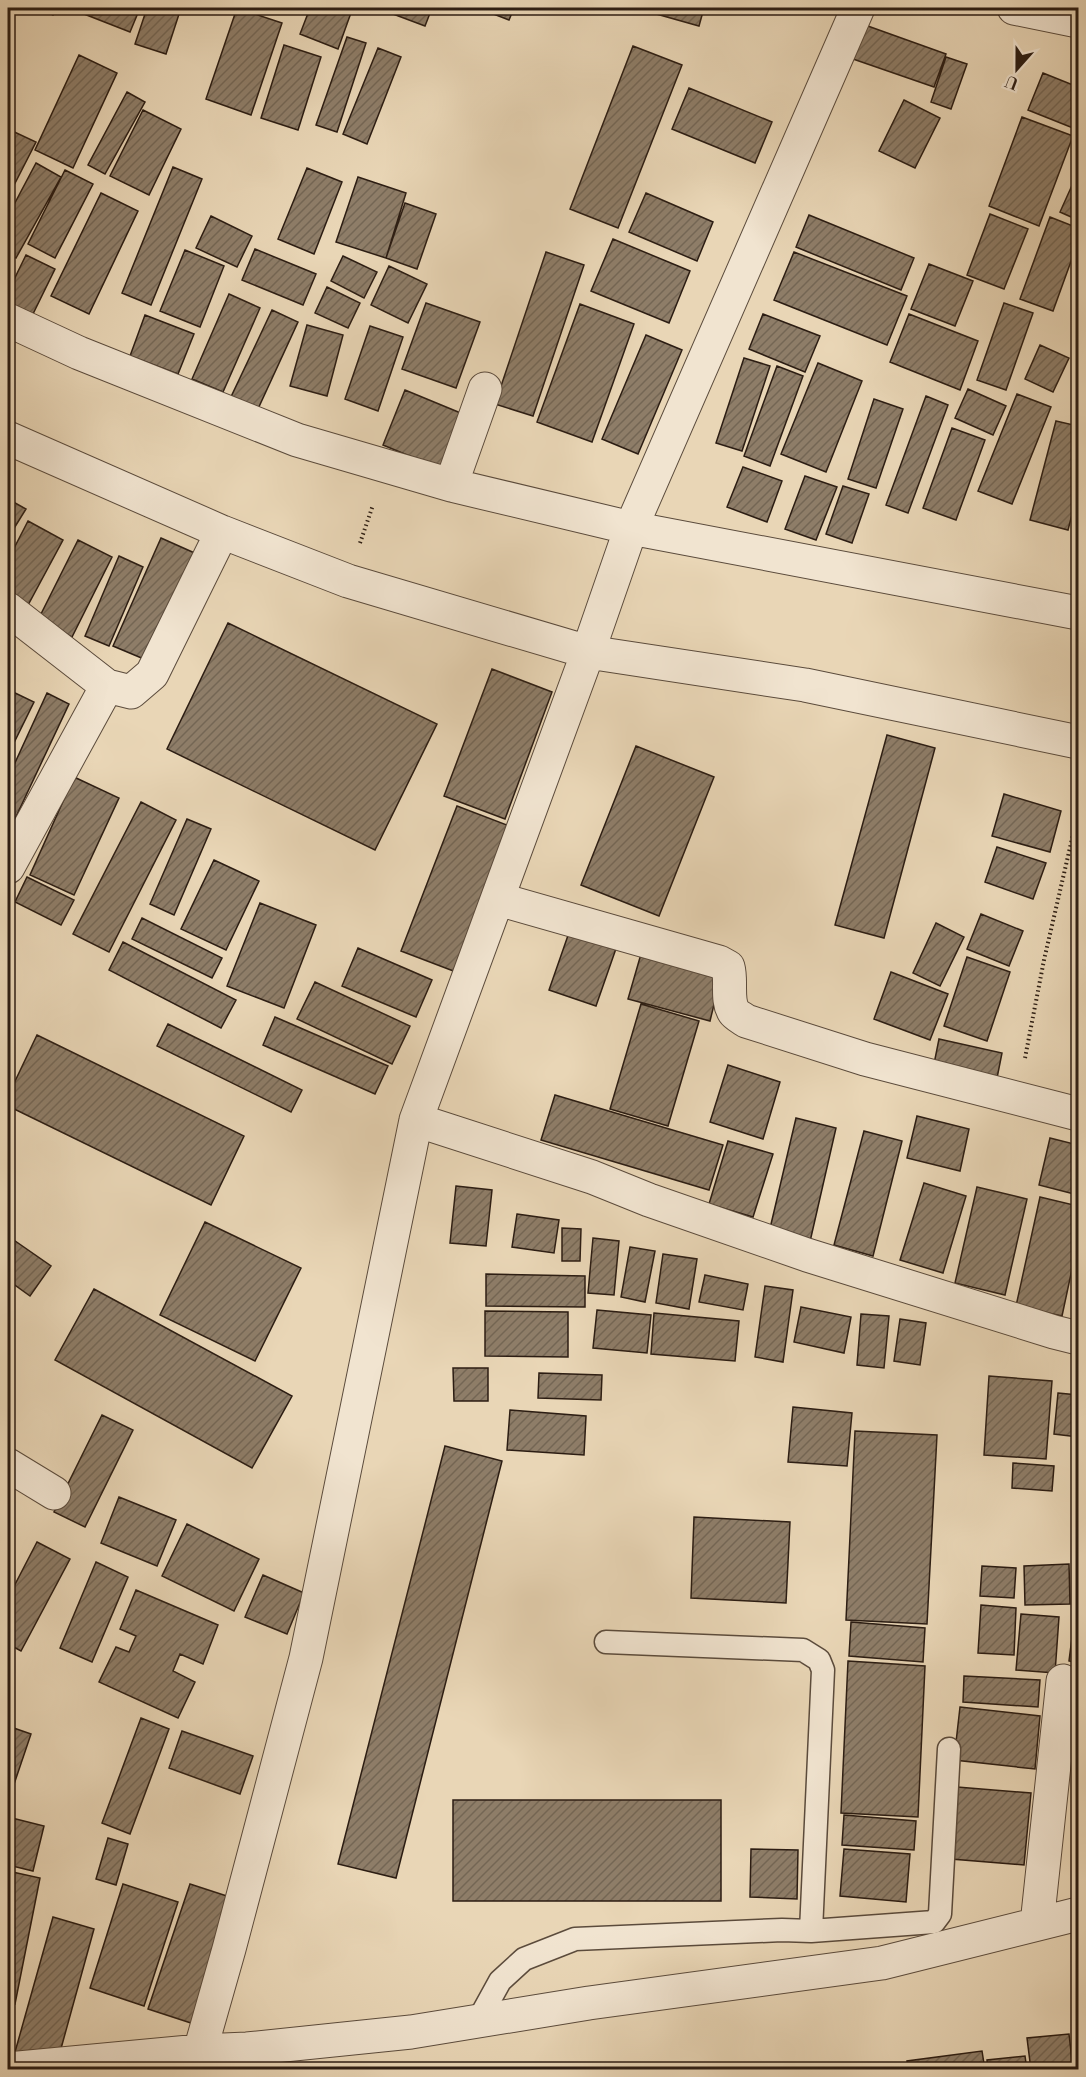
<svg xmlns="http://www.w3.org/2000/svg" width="1086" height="2077" viewBox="0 0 1086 2077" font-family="'Libre Bodoni',serif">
	<defs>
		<pattern id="building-hatch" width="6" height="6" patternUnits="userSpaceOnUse" patternTransform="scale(1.5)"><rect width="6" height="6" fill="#8e7d68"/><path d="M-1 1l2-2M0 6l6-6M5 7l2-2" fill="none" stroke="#746654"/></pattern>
	</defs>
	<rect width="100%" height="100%" fill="#e9d6b6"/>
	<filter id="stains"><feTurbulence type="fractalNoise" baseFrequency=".00333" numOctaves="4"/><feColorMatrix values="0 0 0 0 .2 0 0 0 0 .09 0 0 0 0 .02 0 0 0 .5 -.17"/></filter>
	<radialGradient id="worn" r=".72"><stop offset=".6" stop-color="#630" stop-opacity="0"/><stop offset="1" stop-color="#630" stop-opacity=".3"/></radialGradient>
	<!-- building -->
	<path fill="url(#building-hatch)" stroke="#2c1d13" stroke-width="1.5" d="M 38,8 L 56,8 L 53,15 Z
		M 81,8 L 140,8 L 130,32 L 79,12 Z
		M 147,8 L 181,8 L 166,54 L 135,44 Z
		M 237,8 L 282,23 L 251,115 L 206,99 Z
		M 310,8 L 344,8 L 352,10 L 338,49 L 300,34 Z
		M 377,8 L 432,8 L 425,26 Z
		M 478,8 L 514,8 L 509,20 Z
		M 635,8 L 704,8 L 699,26 Z
		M 865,25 L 946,54 L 934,87 L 853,59 Z
		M 347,37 L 366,43 L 337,132 L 316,125 Z
		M 284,45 L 321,57 L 298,130 L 261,118 Z
		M 633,46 L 682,65 L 618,228 L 570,209 Z
		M 378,48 L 401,57 L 367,144 L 343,134 Z
		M 79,55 L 117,73 L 73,168 L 35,150 Z
		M 946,57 L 967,64 L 951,109 L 931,102 Z
		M 1043,73 L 1078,87 L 1078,116 L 1073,128 L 1028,110 Z
		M 689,88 L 772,122 L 755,163 L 672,129 Z
		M 127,92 L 145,102 L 105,174 L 88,165 Z
		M 904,100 L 940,118 L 915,168 L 879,151 Z
		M 143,110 L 181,129 L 149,195 L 110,176 Z
		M 1022,117 L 1073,136 L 1039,226 L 989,206 Z
		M 8,129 L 36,142 L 8,197 Z
		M 36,163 L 61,177 L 16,258 L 8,254 L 8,216 Z
		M 173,167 L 202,179 L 151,305 L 122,293 Z
		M 307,168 L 342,182 L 314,254 L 278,239 Z
		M 65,170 L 93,184 L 55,258 L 28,244 Z
		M 1078,172 L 1078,220 L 1060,212 Z
		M 358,177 L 406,193 L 386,258 L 336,242 Z
		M 101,193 L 138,211 L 89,314 L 51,296 Z
		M 646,193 L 713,222 L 697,261 L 629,232 Z
		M 405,203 L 436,214 L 417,269 L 386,258 Z
		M 990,214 L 1028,229 L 1004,289 L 967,275 Z
		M 809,215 L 914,258 L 901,290 L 796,247 Z
		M 211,216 L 252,236 L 237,267 L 196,248 Z
		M 1050,217 L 1078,228 L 1078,242 L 1053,311 L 1020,299 Z
		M 613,239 L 690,271 L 669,323 L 591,291 Z
		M 255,249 L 316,274 L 303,305 L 242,280 Z
		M 185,250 L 224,266 L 200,327 L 160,311 Z
		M 546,252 L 584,265 L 533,416 L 495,404 Z
		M 794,252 L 907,296 L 887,345 L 774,300 Z
		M 26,255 L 55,269 L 31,318 L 8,306 L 8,292 Z
		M 343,256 L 377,272 L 364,298 L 331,281 Z
		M 929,264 L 973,281 L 955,326 L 911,309 Z
		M 8,265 L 13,268 L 8,279 Z
		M 389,266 L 427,284 L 408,323 L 371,305 Z
		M 327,287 L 360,303 L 348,328 L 315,313 Z
		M 229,294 L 260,308 L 223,392 L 192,379 Z
		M 426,303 L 480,322 L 456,388 L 402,369 Z
		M 1004,303 L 1033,313 L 1006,390 L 977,380 Z
		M 580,304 L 634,324 L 592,442 L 537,422 Z
		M 272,310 L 298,322 L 257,411 L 230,399 Z
		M 763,314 L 820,336 L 805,372 L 749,349 Z
		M 909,314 L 978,341 L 960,390 L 890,362 Z
		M 145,315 L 194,334 L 178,374 L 130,356 Z
		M 307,325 L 343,335 L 327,396 L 290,386 Z
		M 370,326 L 403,337 L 378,411 L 345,399 Z
		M 646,335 L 682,350 L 638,454 L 602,439 Z
		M 1040,345 L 1069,358 L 1053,392 L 1025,379 Z
		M 744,358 L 770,366 L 742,451 L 716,443 Z
		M 818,363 L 862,381 L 826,472 L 781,454 Z
		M 777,366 L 803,376 L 770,466 L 744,456 Z
		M 968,389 L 1006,406 L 993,435 L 955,418 Z
		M 405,390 L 463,414 L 441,469 L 383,445 Z
		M 1017,394 L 1051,407 L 1012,504 L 978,491 Z
		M 926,396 L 948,405 L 908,513 L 886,505 Z
		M 874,399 L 903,409 L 876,488 L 848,479 Z
		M 1056,421 L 1078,426 L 1078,491 L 1068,530 L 1030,520 Z
		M 952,428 L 985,440 L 956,520 L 923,508 Z
		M 743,467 L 782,481 L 767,522 L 727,507 Z
		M 805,476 L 837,487 L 816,540 L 785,529 Z
		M 843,486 L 869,494 L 852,543 L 826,534 Z
		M 8,499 L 26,509 L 8,538 Z
		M 28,521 L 63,540 L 27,607 L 8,596 L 8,560 Z
		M 161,538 L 199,555 L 151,662 L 113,646 Z
		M 78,540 L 112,557 L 72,637 L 38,620 Z
		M 119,556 L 143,567 L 109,646 L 85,636 Z
		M 228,623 L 437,724 L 375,850 L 167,749 Z
		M 492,669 L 552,692 L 505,819 L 444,796 Z
		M 11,691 L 34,702 L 8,755 L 8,697 Z
		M 47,693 L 69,704 L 14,821 L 8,818 L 8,778 Z
		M 887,735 L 935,748 L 884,938 L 835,925 Z
		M 636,746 L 714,777 L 659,916 L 581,885 Z
		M 74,777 L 119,798 L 74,895 L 30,875 Z
		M 1004,794 L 1061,811 L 1050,852 L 992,836 Z
		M 141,802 L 176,820 L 109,952 L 73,934 Z
		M 457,806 L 512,827 L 456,972 L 401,951 Z
		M 187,819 L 211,829 L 174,915 L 150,904 Z
		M 997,847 L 1046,863 L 1033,899 L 985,882 Z
		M 214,860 L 259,881 L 226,950 L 181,929 Z
		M 27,877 L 74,900 L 61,925 L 15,902 Z
		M 260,903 L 316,925 L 284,1008 L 227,986 Z
		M 981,914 L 1023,931 L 1009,966 L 967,949 Z
		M 142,918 L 222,958 L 212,978 L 132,939 Z
		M 936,923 L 964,937 L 940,986 L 913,973 Z
		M 572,924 L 619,940 L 596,1006 L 549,990 Z
		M 123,942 L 236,1000 L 221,1028 L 109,970 Z
		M 358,948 L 432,980 L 416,1017 L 342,986 Z
		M 641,954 L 721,976 L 710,1021 L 628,999 Z
		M 967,957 L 1010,972 L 987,1041 L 944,1026 Z
		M 891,972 L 948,994 L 930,1040 L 874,1019 Z
		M 315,982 L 410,1026 L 392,1064 L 297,1019 Z
		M 641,1004 L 699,1021 L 668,1126 L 610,1109 Z
		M 275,1017 L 388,1066 L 375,1094 L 263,1045 Z
		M 168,1024 L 302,1090 L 291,1112 L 157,1046 Z
		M 37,1035 L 244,1136 L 211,1205 L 8,1106 L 8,1096 Z
		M 939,1039 L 1002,1053 L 995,1088 L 932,1074 Z
		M 728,1065 L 780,1082 L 763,1139 L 710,1122 Z
		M 555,1095 L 723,1145 L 709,1190 L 541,1140 Z
		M 917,1116 L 969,1129 L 960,1171 L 907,1158 Z
		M 796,1118 L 836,1128 L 809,1246 L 768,1237 Z
		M 864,1131 L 902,1141 L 873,1256 L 834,1245 Z
		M 1050,1138 L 1078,1145 L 1078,1195 L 1039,1185 Z
		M 728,1141 L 773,1154 L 753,1217 L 709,1204 Z
		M 924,1183 L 966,1196 L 943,1273 L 900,1260 Z
		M 456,1186 L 492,1190 L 486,1246 L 450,1243 Z
		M 977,1187 L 1027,1199 L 1005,1295 L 955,1283 Z
		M 1040,1197 L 1078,1206 L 1078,1241 L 1062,1316 L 1016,1306 Z
		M 517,1214 L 559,1220 L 554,1253 L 512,1247 Z
		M 205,1222 L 301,1268 L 255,1361 L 160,1315 Z
		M 562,1228 L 581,1229 L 580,1261 L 562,1261 Z
		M 8,1236 L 51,1266 L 30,1296 L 8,1280 Z
		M 593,1238 L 619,1241 L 614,1295 L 588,1293 Z
		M 630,1247 L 655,1251 L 645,1302 L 621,1297 Z
		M 663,1254 L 697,1259 L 689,1309 L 656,1303 Z
		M 486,1274 L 585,1276 L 585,1307 L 486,1306 Z
		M 705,1275 L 748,1284 L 743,1310 L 699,1302 Z
		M 765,1286 L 793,1290 L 783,1362 L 755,1357 Z
		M 94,1289 L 292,1396 L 252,1468 L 55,1360 Z
		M 801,1307 L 851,1317 L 844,1353 L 794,1342 Z
		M 597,1310 L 651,1315 L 647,1353 L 593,1348 Z
		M 485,1311 L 568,1312 L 568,1357 L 485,1356 Z
		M 654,1313 L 739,1321 L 735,1361 L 651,1354 Z
		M 861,1314 L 889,1316 L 884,1368 L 857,1365 Z
		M 900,1319 L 926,1323 L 920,1365 L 894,1361 Z
		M 453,1368 L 488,1368 L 488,1401 L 454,1401 Z
		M 539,1373 L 602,1375 L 601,1400 L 538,1398 Z
		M 989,1376 L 1052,1381 L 1046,1459 L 984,1455 Z
		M 1058,1393 L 1078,1395 L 1078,1437 L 1054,1434 Z
		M 793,1407 L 852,1413 L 847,1466 L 788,1462 Z
		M 510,1410 L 586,1416 L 584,1455 L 507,1450 Z
		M 102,1415 L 133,1430 L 85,1527 L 54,1512 Z
		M 855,1431 L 937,1435 L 927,1624 L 846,1620 Z
		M 445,1446 L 502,1461 L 396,1878 L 338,1864 Z
		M 1013,1463 L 1054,1466 L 1052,1491 L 1012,1488 Z
		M 119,1497 L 176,1520 L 157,1566 L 101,1543 Z
		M 694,1517 L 790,1522 L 786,1603 L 691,1598 Z
		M 187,1524 L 259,1559 L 234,1611 L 162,1576 Z
		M 37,1542 L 70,1559 L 21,1651 L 8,1644 L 8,1598 Z
		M 96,1562 L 128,1577 L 92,1662 L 60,1648 Z
		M 1069,1564 L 1070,1604 L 1025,1605 L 1024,1566 Z
		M 982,1566 L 1016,1568 L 1014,1598 L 980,1596 Z
		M 263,1575 L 304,1593 L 287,1634 L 245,1617 Z
		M 136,1590 L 218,1625 L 203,1664 L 180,1654 L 173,1671 L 195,1682 L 178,1718 L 99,1682 L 116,1647 L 129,1652 L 136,1636 L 120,1629 Z
		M 1078,1590 L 1078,1663 L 1069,1661 Z
		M 981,1605 L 1016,1608 L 1014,1655 L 978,1653 Z
		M 1021,1614 L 1059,1617 L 1055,1673 L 1016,1670 Z
		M 851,1622 L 925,1628 L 923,1662 L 849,1656 Z
		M 848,1661 L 925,1666 L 918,1817 L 841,1813 Z
		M 964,1676 L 1040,1680 L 1038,1707 L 963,1702 Z
		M 960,1707 L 1040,1716 L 1035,1769 L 954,1760 Z
		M 141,1718 L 169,1729 L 130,1834 L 102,1823 Z
		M 8,1726 L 31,1734 L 8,1802 Z
		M 182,1731 L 253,1756 L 240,1794 L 169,1768 Z
		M 957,1787 L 1031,1793 L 1024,1865 L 951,1859 Z
		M 453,1800 L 721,1800 L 721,1901 L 453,1901 Z
		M 844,1815 L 916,1821 L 914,1850 L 842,1845 Z
		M 8,1817 L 44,1826 L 33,1871 L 8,1865 Z
		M 108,1838 L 128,1844 L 116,1885 L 96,1879 Z
		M 751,1849 L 798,1850 L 797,1899 L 750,1897 Z
		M 844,1849 L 910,1854 L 906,1902 L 840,1896 Z
		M 8,1871 L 40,1878 L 15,2004 L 8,2002 Z
		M 123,1884 L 178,1902 L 144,2006 L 90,1988 Z
		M 190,1884 L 236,1899 L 194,2024 L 148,2009 Z
		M 53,1917 L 94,1929 L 57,2063 L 15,2052 Z
		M 1075,2031 L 1078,2031 L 1078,2070 Z
		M 1069,2034 L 1073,2070 L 1031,2070 L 1027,2038 Z
		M 982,2051 L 985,2070 L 908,2070 L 907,2061 Z
		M 1025,2056 L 1027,2070 L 988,2070 L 987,2060 Z"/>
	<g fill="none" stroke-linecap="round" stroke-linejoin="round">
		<!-- lane casing -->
		<g stroke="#5b4b3c" stroke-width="25">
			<path id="lane" d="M 811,1931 L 934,1922 L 940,1914 L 949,1749
				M 478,2021 L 500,1981 L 524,1959 L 575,1939 L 782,1930 L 811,1931 L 823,1670 L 819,1660 L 803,1650 L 606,1642"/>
		</g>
		<!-- street casing -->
		<g stroke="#5b4b3c" stroke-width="35">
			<path id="street" d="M 1014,8 L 1078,21
				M 8,320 L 79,353 L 297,440 L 451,485 L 631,528 L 1078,613
				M 8,438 L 222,532 L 348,581 L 588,652 L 805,685 L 1078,742
				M 451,485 L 485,389
				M 8,609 L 107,686 L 131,692 L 152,674 L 222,532
				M 8,867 L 107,686
				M 498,899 L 719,962 L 728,967 C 732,981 726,1000 734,1012 C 736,1015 742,1018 746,1021 L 865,1059 L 1078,1114
				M 416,1120 L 592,1177 L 649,1200 L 807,1255 L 1054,1332 L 1078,1338
				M 8,1465 L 54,1493
				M 1037,1924 L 1063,1681
				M 8,2069 L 200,2051 L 247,2049 L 411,2032 L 589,2003 L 882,1963 L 1078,1914
				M 199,2070 L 200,2051 L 229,1949 L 306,1658 L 416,1120 L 588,652 L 631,528 L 858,8"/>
		</g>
		<!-- path -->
		<path stroke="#2c1d13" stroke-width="4" stroke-dasharray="1.5 3" stroke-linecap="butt" d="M 360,543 L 373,505
			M 1025,1058 L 1044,960 L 1078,813"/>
		<!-- lane -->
		<use href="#lane" stroke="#f1e4d0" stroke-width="22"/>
		<!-- street -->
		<use href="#street" stroke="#f1e4d0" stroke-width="33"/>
	</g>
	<!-- margin -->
	<rect width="1086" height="2077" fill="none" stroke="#e9d6b6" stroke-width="30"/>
	<rect x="9" y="9" width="1068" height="2059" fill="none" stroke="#2c1d13" stroke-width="3"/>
	<rect x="15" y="15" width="1056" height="2047" fill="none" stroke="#2c1d13" stroke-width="1.5"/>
	<!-- north arrow -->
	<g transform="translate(1017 69) rotate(201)" stroke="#f1e4d0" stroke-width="4.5" paint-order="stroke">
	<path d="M0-4.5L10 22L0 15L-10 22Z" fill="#2c1d13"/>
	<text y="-9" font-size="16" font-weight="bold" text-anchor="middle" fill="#2c1d13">U</text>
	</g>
	<rect width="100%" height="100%" filter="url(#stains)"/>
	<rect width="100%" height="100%" fill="url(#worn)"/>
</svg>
